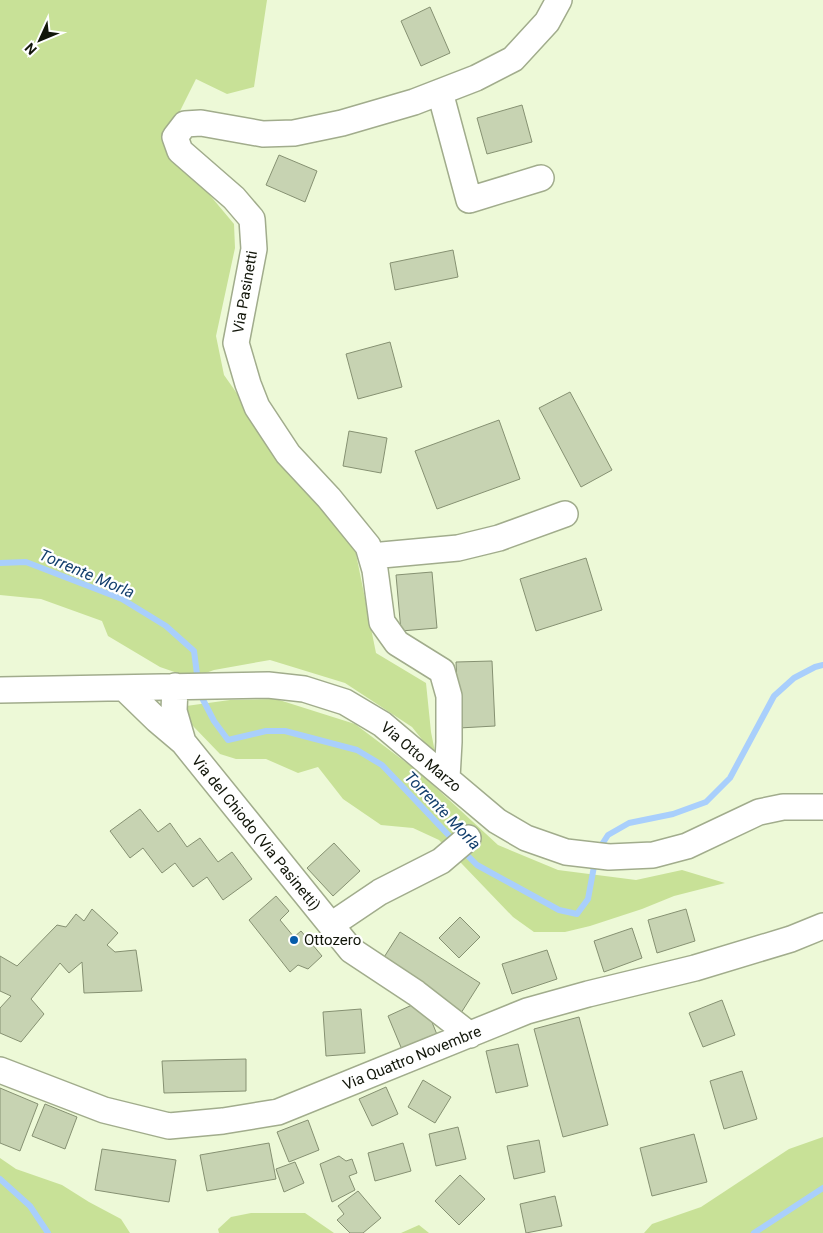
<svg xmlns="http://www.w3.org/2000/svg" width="823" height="1233" viewBox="0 0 823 1233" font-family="Roboto,sans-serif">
	<rect width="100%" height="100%" fill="#edf9d7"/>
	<!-- green -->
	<path fill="#c8e197" d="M 0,0 L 267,0 L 254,87 L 227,94 L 196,79 L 176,119 L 162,138 L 234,224 L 235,248 L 216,336 L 224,375 L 264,432 L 352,534 L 376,653 L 426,683 L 431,732 L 436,757 L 412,727 L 345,683 L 270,660 L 214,670 L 192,678 L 160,667 L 108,636 L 102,621 L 41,599 L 0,595 Z
		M 276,699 L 355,724 L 420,773 L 498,845 L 558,870 L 636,880 L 682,870 L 725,883 L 674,896 L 642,909 L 590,926 L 565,932 L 534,932 L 513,917 L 439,840 L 413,828 L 381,825 L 343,799 L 318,767 L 298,773 L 266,759 L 236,759 L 220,754 L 192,725 L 186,706 L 230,700 Z
		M 823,1137 L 823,1233 L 644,1233 L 652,1224 L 701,1207 L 789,1149 Z
		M 0,1158 L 16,1169 L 62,1185 L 89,1202 L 121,1219 L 130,1233 L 0,1233 Z
		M 251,1213 L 305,1213 L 334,1233 L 219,1233 L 218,1229 L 231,1217 Z
		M 419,1225 L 429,1233 L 401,1233 Z"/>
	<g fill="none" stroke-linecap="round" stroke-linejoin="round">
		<!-- stream -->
		<path stroke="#a9cffc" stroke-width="6" d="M 0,563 L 26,562 L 122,599 L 166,626 L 194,651 L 198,682
			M 199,692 L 214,721 L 228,740 L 266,731 L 285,731 L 357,750 L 382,765 L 456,843
			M 599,849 L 608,835 L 629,823 L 673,814 L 706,802 L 730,778 L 774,696 L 794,678 L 815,667 L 823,665
			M 462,850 L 477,865 L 559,910 L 577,914 L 588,899 L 595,861
			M 0,1179 L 30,1206 L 48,1233
			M 754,1233 L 823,1188"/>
	</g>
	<!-- building -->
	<path fill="#c7d3b2" stroke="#869172" d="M 430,7 L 450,53 L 421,66 L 401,21 Z
		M 522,105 L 532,142 L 487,154 L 477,118 Z
		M 279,155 L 317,171 L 305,202 L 266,185 Z
		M 453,250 L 458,277 L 395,290 L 390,263 Z
		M 390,342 L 402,387 L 358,399 L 346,354 Z
		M 570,392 L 612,470 L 581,487 L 539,408 Z
		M 499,420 L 520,479 L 437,509 L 415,451 Z
		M 349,431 L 387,438 L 381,473 L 343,466 Z
		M 586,558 L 602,610 L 536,631 L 520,579 Z
		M 432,572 L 437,628 L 401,631 L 396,575 Z
		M 492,661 L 495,726 L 459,728 L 456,662 Z
		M 140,809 L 158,832 L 170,823 L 187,847 L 200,838 L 218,862 L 232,852 L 252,879 L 223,900 L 207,877 L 193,887 L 175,863 L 162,873 L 143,848 L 130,858 L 110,831 Z
		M 334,843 L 360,871 L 333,896 L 307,868 Z
		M 276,896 L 289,911 L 280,920 L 294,937 L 301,931 L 322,956 L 308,969 L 298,965 L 290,972 L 249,920 Z
		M 92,909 L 118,933 L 107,945 L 115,952 L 136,950 L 142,991 L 84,993 L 82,962 L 69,973 L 60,963 L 31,999 L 44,1014 L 21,1042 L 0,1033 L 0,1008 L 11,996 L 0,991 L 0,956 L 17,966 L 57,925 L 66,927 L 76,914 L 84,921 Z
		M 686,909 L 695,941 L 657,953 L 648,920 Z
		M 460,917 L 480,937 L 459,958 L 439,938 Z
		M 632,928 L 642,958 L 604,972 L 594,941 Z
		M 400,932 L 480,983 L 461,1013 L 381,962 Z
		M 547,950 L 557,979 L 512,994 L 502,964 Z
		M 423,1000 L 438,1037 L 403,1052 L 388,1016 Z
		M 722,1000 L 735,1035 L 703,1047 L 689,1013 Z
		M 361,1009 L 365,1053 L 326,1056 L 323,1012 Z
		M 579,1017 L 608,1125 L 563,1137 L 534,1029 Z
		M 518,1044 L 528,1086 L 496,1093 L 486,1051 Z
		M 246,1059 L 246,1091 L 164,1093 L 162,1061 Z
		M 742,1071 L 757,1119 L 724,1129 L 710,1081 Z
		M 423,1080 L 451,1097 L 435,1123 L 408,1107 Z
		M 386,1087 L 398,1114 L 372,1126 L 359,1099 Z
		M 0,1088 L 38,1104 L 20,1151 L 0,1143 Z
		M 45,1104 L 77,1117 L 65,1149 L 32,1136 Z
		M 308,1120 L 319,1150 L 289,1162 L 277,1132 Z
		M 458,1127 L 466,1159 L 436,1166 L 429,1134 Z
		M 694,1134 L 707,1182 L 652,1196 L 640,1148 Z
		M 539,1140 L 545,1172 L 514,1179 L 507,1146 Z
		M 269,1143 L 276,1179 L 207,1191 L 200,1155 Z
		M 403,1143 L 411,1171 L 375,1181 L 368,1153 Z
		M 102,1149 L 176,1160 L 169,1202 L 95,1190 Z
		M 339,1156 L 346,1161 L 352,1159 L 357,1173 L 349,1176 L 355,1190 L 332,1202 L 320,1164 Z
		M 295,1162 L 304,1183 L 284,1192 L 276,1169 Z
		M 460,1175 L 485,1199 L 459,1225 L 435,1201 Z
		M 358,1191 L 381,1218 L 363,1233 L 350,1233 L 337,1220 L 344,1214 L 338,1206 Z
		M 555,1196 L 562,1226 L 526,1233 L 520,1204 Z"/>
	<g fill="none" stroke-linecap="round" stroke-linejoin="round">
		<!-- minor casing -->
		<g stroke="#a1ac8c" stroke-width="28">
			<path id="minor" d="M 440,92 L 469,200 L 541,178
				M 371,556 L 458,548 L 499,538 L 565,514
				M 175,686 L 174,711 L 183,742
				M 124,688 L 157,720 L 183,742 L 351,950 L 416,993 L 470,1035
				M 0,690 L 268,685 L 304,689 L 345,702 L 382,724 L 497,821 L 526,838 L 566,852 L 609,857 L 653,855 L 687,846 L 759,812 L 783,807 L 823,807
				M 447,778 L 449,742 L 449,696 L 442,671 L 397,643 L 382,622 L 375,570 L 368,546 L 329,498 L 288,454 L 257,407 L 248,384 L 236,343 L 254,249 L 252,219 L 234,198 L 180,151 L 175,137 L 185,124 L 201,123 L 263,134 L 294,133 L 342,123 L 414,102 L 476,78 L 513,59 L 547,22 L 559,0
				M 331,925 L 380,892 L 441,861 L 468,838
				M 0,1070 L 104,1110 L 169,1126 L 223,1121 L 278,1112 L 527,1011 L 588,994 L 695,968 L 791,939 L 823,926"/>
		</g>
		<!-- minor -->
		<use href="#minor" stroke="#fff" stroke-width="25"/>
	</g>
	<!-- markers -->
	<circle fill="#065caa" stroke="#fff" stroke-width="2" cx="294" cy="940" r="5"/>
	<g text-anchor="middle" stroke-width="4.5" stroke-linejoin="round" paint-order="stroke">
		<!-- street labels -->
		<g font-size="15" fill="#12160a" stroke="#fff">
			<text transform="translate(245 292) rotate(-80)" y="5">Via Pasinetti</text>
			<text transform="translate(421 757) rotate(40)" y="5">Via Otto Marzo</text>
			<text transform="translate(256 833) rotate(51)" y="5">Via del Chiodo (Via Pasinetti)</text>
			<text transform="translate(412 1058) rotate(-22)" y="5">Via Quattro Novembre</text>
		</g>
		<!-- poi labels -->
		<g font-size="15" fill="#12160a" stroke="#fff" text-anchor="start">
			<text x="304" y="945">Ottozero</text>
		</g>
		<!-- water labels -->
		<g font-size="16" font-style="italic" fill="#133f6d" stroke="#fff">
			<text transform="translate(87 573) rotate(23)" y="6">Torrente Morla</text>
			<text transform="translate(443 810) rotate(46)" y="6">Torrente Morla</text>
		</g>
	</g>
	<!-- north arrow -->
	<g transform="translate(40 40) rotate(226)" stroke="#ffffff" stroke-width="4" paint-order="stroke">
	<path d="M0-4L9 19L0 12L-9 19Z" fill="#12160a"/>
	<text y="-8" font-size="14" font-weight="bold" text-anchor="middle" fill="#12160a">N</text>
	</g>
</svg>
